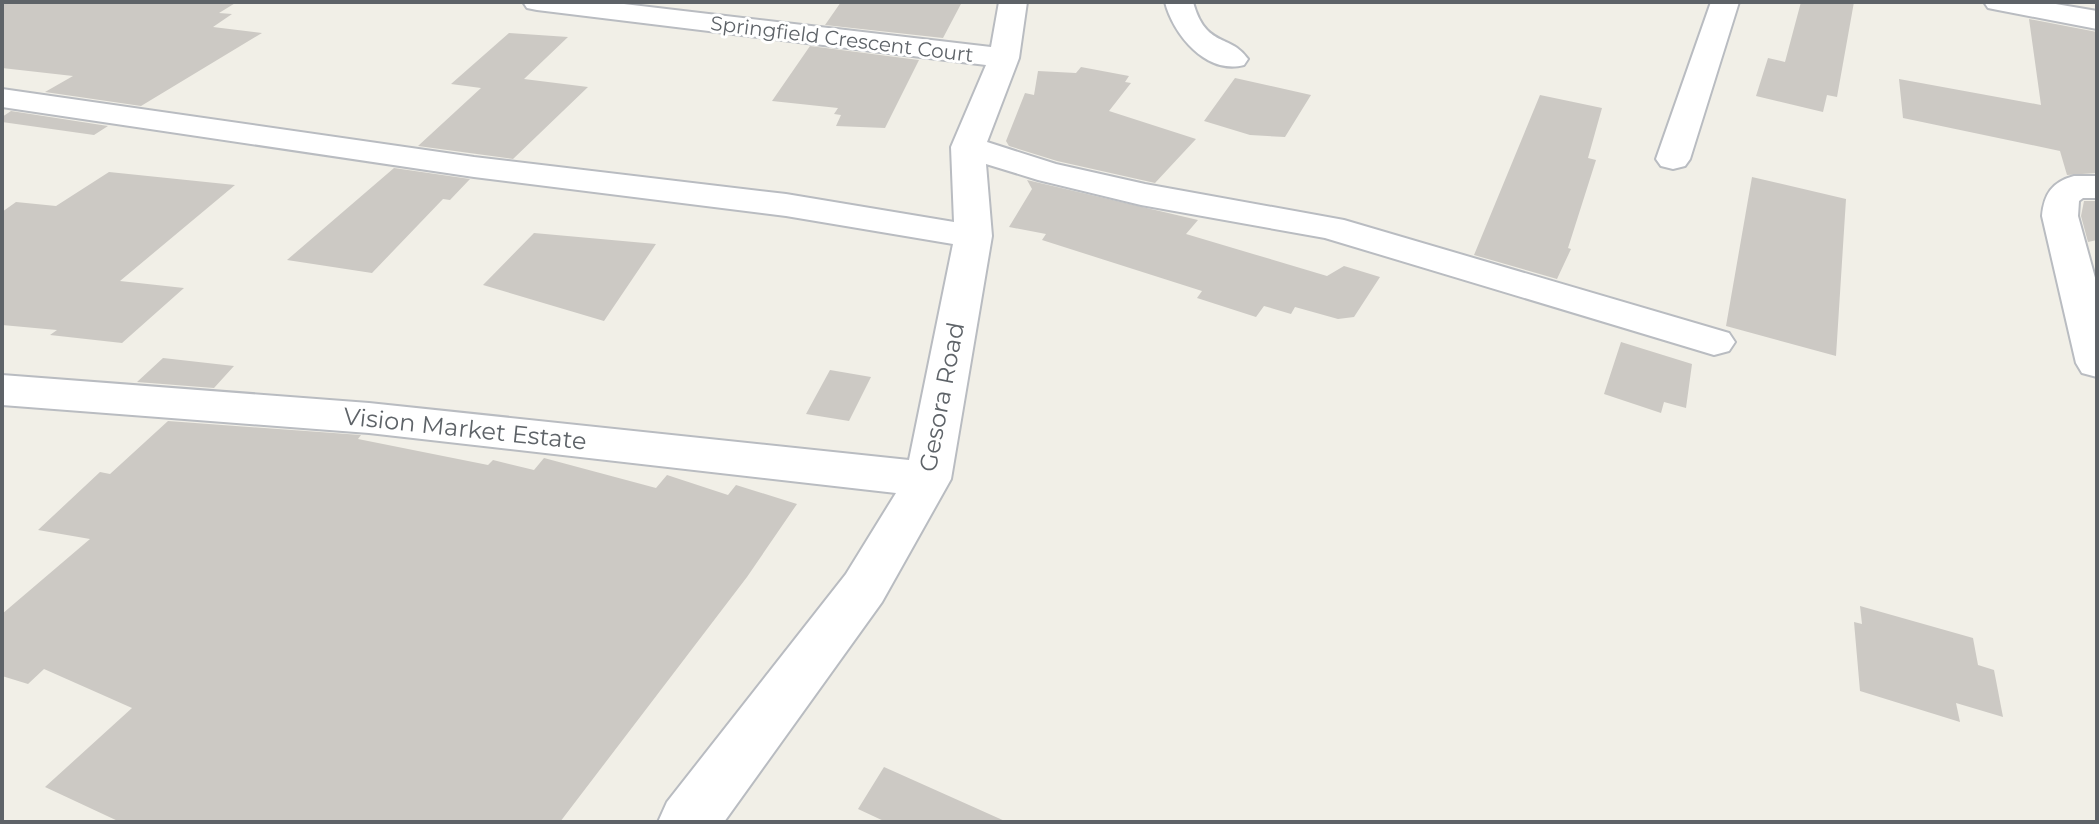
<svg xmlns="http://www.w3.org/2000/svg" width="2099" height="824" viewBox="0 0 2099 824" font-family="Montserrat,sans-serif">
	<rect width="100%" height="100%" fill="#f1efe7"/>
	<!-- building -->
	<path fill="#ccc9c4" d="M 2,2 L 237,2 L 219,13 L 232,14 L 213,27 L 262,33 L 141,106 L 45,92 L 73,76 L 2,68 Z
		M 841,2 L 962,2 L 943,38 L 825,25 Z
		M 1801,2 L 1854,2 L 1837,97 L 1827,95 L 1823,112 L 1756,96 L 1768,58 L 1785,62 Z
		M 2029,19 L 2097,32 L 2097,173 L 2067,175 L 2060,151 L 1903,118 L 1899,79 L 2041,105 Z
		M 509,33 L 568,37 L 524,79 L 588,87 L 513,159 L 418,146 L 481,88 L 451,84 Z
		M 810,46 L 919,60 L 885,128 L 836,126 L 841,115 L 834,114 L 838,108 L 772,101 Z
		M 1081,67 L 1129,76 L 1125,82 L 1131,83 L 1109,111 L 1196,139 L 1155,183 L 1057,161 L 1009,146 L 1006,141 L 1025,93 L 1034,95 L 1038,71 L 1076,73 Z
		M 1235,78 L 1311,95 L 1285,137 L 1250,135 L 1204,121 Z
		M 1540,95 L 1602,108 L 1588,158 L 1596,160 L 1568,248 L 1571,249 L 1557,279 L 1474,255 Z
		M 11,111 L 108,126 L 94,135 L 2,122 L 2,117 Z
		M 394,168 L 470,179 L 450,200 L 443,199 L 372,273 L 287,260 Z
		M 109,172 L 235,185 L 120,281 L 184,288 L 122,343 L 50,335 L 57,330 L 2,325 L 2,212 L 16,202 L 56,206 Z
		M 1752,177 L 1846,199 L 1836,356 L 1726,326 Z
		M 1027,180 L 1198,220 L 1186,234 L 1327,276 L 1344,266 L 1380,277 L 1354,317 L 1338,319 L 1295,307 L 1291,314 L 1264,306 L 1256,317 L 1197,298 L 1202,291 L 1042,240 L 1046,234 L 1009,227 L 1032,189 Z
		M 2084,201 L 2097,201 L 2097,240 L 2088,242 L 2081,216 Z
		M 534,233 L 656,244 L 604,321 L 483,285 Z
		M 1621,342 L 1692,364 L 1686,408 L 1664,402 L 1661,413 L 1604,394 Z
		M 163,358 L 234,366 L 214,388 L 137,382 Z
		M 830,370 L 871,377 L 849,421 L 806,414 Z
		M 168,421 L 361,435 L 358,439 L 488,465 L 493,460 L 534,470 L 544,458 L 656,488 L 667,475 L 728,495 L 736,485 L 797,504 L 747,577 L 560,822 L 120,822 L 45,787 L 132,708 L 44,669 L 28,684 L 2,676 L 2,614 L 90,539 L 38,530 L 100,472 L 110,474 Z
		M 1860,606 L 1973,638 L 1978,665 L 1994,670 L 2003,717 L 1956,703 L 1960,722 L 1860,691 L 1854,622 L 1862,624 Z
		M 884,767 L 1007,822 L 886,822 L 858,809 Z"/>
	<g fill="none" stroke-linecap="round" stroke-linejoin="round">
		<!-- minor casing -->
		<g stroke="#b9bcc1" stroke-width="4">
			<path id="minor" d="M 523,2 L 607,2 L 991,47 L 999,2 L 1027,2 L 1019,58 L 987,142 L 1056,164 L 1145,184 L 1344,220 L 1729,333 L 1735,342 L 1729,351 L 1714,355 L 1325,238 L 1141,205 L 1038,180 L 986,164 L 992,236 L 951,479 L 882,602 L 724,822 L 658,822 L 667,802 L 846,574 L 896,493 L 369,433 L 2,405 L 2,375 L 369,403 L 909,460 L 953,244 L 786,216 L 474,177 L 2,107 L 2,89 L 474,157 L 786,194 L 954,222 L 951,147 L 986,65 L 537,10 L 527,8 Z
				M 1165,2 L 1193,2 C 1206,49 1230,33 1248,59 L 1244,65 C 1206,75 1173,34 1165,2 Z
				M 1711,2 L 1739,2 L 1690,159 L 1685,166 L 1673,169 L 1661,166 L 1656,159 Z
				M 1984,2 L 2044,2 L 2097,11 L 2097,29 L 1998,10 L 1988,8 Z
				M 2074,176 L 2097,176 L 2097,198 L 2083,198 L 2079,201 L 2078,216 L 2097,285 L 2097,377 L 2082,373 L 2076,363 L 2042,216 C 2044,194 2052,182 2074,176 Z"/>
		</g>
		<!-- minor -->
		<use href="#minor" fill="#fff" fill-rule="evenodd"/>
	</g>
	<g text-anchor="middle" stroke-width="6" stroke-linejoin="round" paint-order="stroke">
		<!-- far-street labels -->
		<g font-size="20" fill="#5e6368" stroke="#fff">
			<text transform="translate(842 39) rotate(7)" y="7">Springfield Crescent Court</text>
		</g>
		<!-- street labels -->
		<g font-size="24" fill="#5e6368" stroke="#fff">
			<text transform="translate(942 397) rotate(-79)" y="8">Gesora Road</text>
			<text transform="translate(465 429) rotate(6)" y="8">Vision Market Estate</text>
		</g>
	</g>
	<!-- border -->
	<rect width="2099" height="824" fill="none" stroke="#5e6368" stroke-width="8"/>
</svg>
